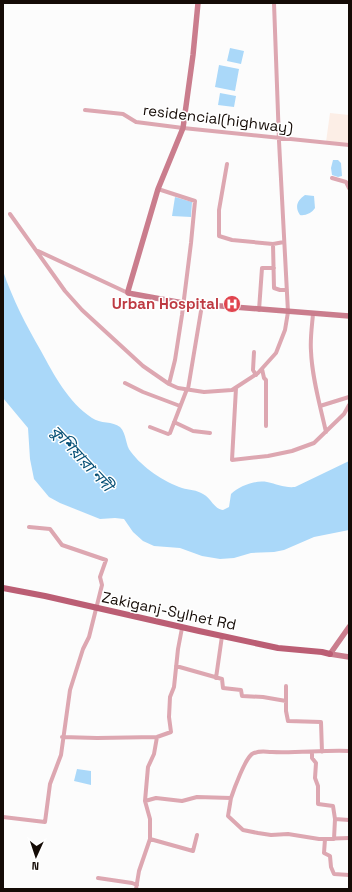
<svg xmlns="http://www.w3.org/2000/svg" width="352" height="892" viewBox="0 0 352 892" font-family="'Space Grotesk','Noto Sans Bengali',sans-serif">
	<rect width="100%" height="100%" fill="#fcfcfc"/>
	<!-- built -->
	<path fill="#fceee6" d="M 330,113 L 349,115 L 349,144 L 326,142 Z"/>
	<!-- water -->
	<path fill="#aad8f9" d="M 230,48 L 244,51 L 241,64 L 227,61 Z
		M 219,65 L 239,69 L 235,91 L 215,87 Z
		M 220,93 L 236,96 L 234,107 L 218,105 Z
		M 333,160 L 338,160 L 341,163 L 342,176 L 338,177 L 332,175 L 331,168 Z
		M 305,195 L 314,196 L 315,208 C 312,213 305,216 300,215 C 294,206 298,200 305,195 Z
		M 175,197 L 192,202 L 191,217 L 172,216 Z
		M 3,271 C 13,300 26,325 41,351 C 54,375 68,402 92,418 C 100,424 113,421 120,427 C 127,434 125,445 131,452 C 142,467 164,482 182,488 C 189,490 197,490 203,494 C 211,498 214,509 223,510 L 229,507 L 231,494 C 240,486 254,480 267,482 C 277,484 284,488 295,487 L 349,461 L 349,530 L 314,537 L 284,550 L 274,552 L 251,553 L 234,558 L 220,559 L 202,556 L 180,548 L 154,546 L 143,541 L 133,532 L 124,519 L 115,518 L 100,519 L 60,503 L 49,497 L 34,479 L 30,459 L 28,428 L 3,398 Z
		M 77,769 L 91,771 L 91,785 L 74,781 Z"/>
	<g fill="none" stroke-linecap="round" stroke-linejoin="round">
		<!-- street -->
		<path stroke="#dda7b1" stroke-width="4" d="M 85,110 L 123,114 L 136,122 L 183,128 L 349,145
			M 227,164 L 219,210 L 219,236 L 232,240 L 273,244
			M 332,178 L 346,182 L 349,188
			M 158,189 L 195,201 L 191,243 L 182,315 L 175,360 L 169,384
			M 10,214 L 65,291 L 82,310 L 143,366 L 169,384 L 178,388 L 204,392 L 232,390 L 258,373 L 276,353 L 285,330 L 288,312 L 279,141 L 274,3
			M 284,242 L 273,244 L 274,288 L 280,290 L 287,290
			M 38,251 L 128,293
			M 259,310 L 262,268 L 274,268
			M 313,314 C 312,326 310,339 311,351 C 312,378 320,405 326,432
			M 254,352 L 253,370 L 256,375
			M 262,369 L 264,378 L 266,380 L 266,426
			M 125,383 L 143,392 L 180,406
			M 236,388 L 232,460 L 268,456 L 292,451 L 314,443 L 344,414 L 349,405
			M 188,389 L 202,305
			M 320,406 L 349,397
			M 174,422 L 193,431 L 210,433
			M 150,427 L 168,434 L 170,433 L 187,389
			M 176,666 L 222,679 L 223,688 L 241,690 L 242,696 L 263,697 L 286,701
			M 216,678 L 222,636
			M 286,686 L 286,711 L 288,721 L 321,722 L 322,752
			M 62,737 L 97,738 L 157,737 L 171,732 L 169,717 L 170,697 L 174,687 L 178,649 L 182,628
			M 312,752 L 312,758 L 316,763 L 315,778 L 318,786 L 318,804 L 333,806 L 335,819 L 334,839
			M 231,798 C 234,789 245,759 252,754 C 259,750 265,752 272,752 C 298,753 324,750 349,751
			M 145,801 L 156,798 L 182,801 L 197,797 L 231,798 L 228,816 L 243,830 L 258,833 L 271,835 L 288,834 L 319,839 L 349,838
			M 3,817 L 45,822 L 50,784 L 61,755 L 70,690 L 83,649 L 89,637 L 102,585 L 100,577 L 106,560 L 62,545 L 50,529 L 29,527
			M 335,819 L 349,820
			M 150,839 L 193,851 L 197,835
			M 325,839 L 324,853 L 330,856 L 331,867 L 334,874 L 349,875
			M 98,878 L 132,883 L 137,885
			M 136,889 L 139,871 L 150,839 L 150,819 L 145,801 L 148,767 L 154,754 L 157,737"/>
		<!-- secondary -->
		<path stroke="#ca7d8d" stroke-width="5.5" d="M 198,3 L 193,55 L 183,128 L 158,189 L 128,291 L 128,293 L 183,303 L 349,316
			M 330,654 L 349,627
			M 330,654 L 349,657"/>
		<!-- primary -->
		<path stroke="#bb5e74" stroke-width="6" d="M 3,588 L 45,596 L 199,631 L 278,648 L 322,652 L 330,654"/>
	</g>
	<!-- icons -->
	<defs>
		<g id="hospital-disc" transform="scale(0.9)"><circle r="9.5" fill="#e0444e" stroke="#fff"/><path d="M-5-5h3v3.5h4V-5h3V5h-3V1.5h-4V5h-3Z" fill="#fff"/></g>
	</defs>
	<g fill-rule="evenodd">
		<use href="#hospital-disc" x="232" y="304"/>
	</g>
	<g text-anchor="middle" stroke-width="3" stroke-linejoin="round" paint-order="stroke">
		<!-- street labels -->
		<g font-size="15" fill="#140b06" stroke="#fff">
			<text transform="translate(218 119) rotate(7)" y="5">residencial(highway)</text>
			<text transform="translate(169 611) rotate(12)" y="5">Zakiganj-Sylhet Rd</text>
		</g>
		<!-- health labels -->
		<g font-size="15" font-weight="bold" fill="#be3a42" stroke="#fff" text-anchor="end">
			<text x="219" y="309">Urban Hospital</text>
		</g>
		<!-- water labels -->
		<g font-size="16" font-style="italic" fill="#075076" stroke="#fff">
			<text transform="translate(82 458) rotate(47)" y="6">কুশিয়ারা নদী</text>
		</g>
	</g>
	<!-- border -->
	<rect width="352" height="892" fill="none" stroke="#140b06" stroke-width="8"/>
	<!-- north arrow -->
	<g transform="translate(36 856) rotate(183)" stroke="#ffffff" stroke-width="3" paint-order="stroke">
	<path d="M0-3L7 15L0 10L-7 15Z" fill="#140b06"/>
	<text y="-6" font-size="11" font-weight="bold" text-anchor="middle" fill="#140b06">N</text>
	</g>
</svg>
